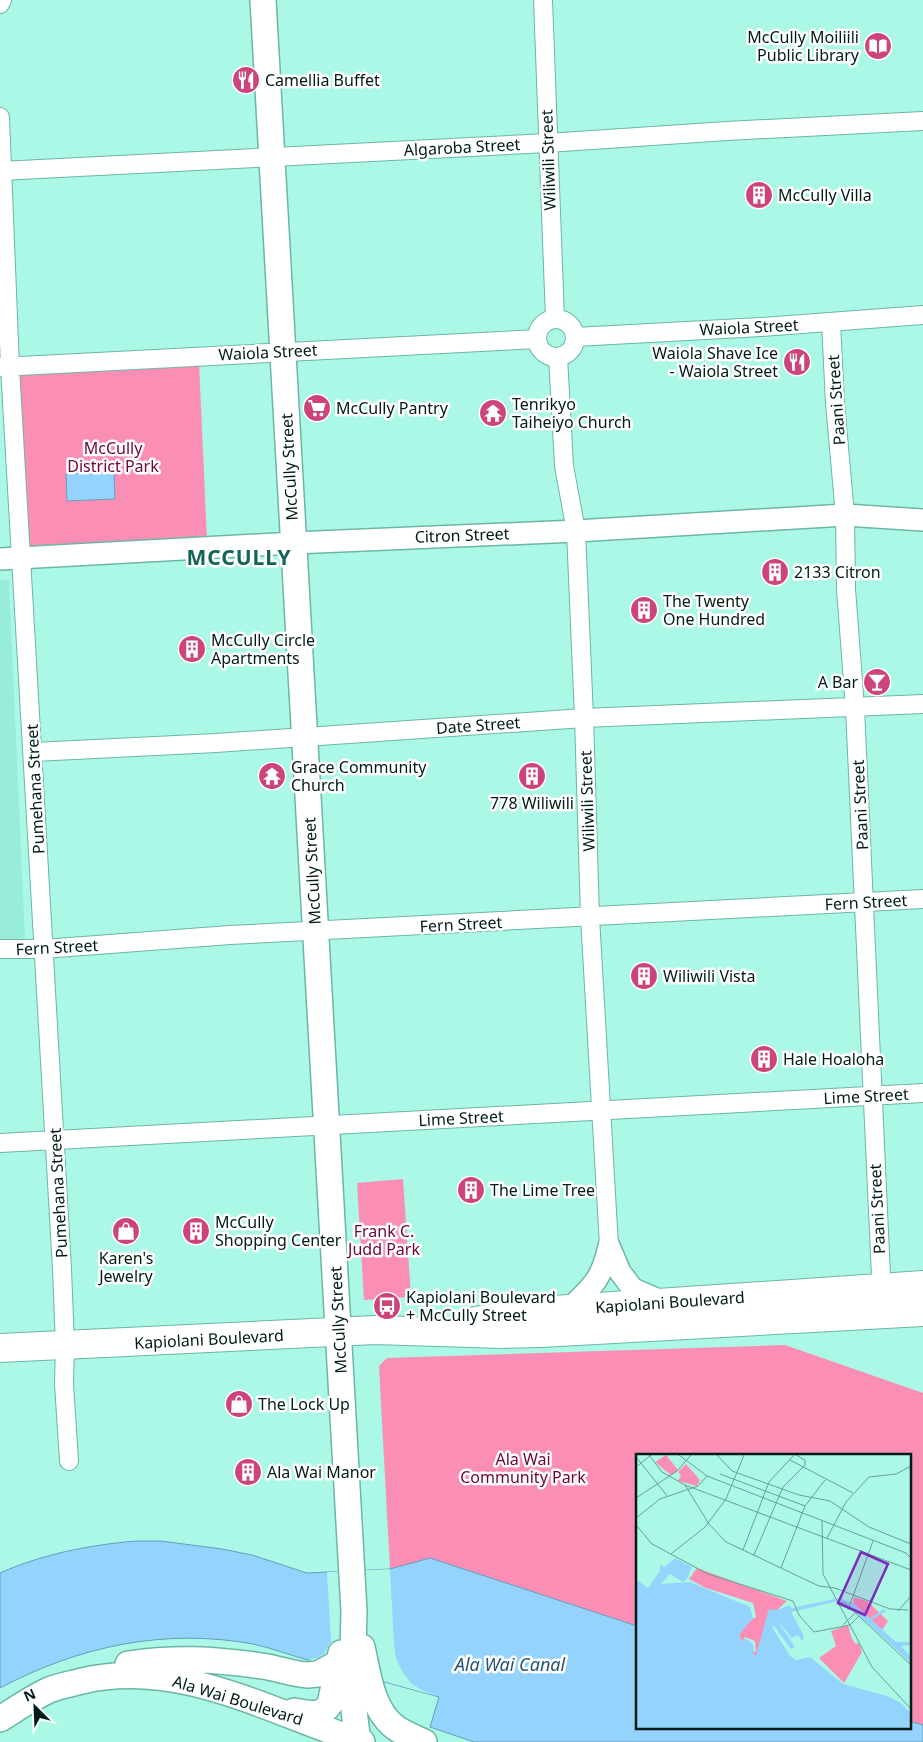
<svg xmlns="http://www.w3.org/2000/svg" width="923" height="1742" viewBox="0 0 923 1742" font-family="'Noto Sans',sans-serif">
	<rect width="100%" height="100%" fill="#acf8e7"/>
	<!-- built -->
	<path fill="#98edda" d="M 0,580 L 9,580 L 25,941 L 0,942 Z"/>
	<!-- green -->
	<path fill="#fb8eb4" d="M 199,363 L 207,540 L 26,554 L 15,374 Z
		M 403,1179 L 411,1297 L 364,1300 L 357,1183 Z
		M 785,1345 L 923,1393 L 923,1725 L 909,1721 L 909,1456 L 637,1456 L 637,1626 L 430,1558 L 390,1569 L 379,1366 L 387,1358 Z"/>
	<!-- water -->
	<path fill="#94d3fe" stroke="#689cb9" d="M 114,472 L 115,499 L 67,501 L 66,474 Z
		M 136,1541 L 161,1541 L 222,1549 L 252,1555 L 307,1573 L 390,1569 L 430,1558 L 637,1626 L 637,1728 L 909,1728 L 909,1721 L 923,1725 L 923,1742 L 474,1742 L 430,1727 L 439,1697 C 396,1685 351,1673 308,1660 C 289,1655 272,1648 253,1644 C 165,1628 79,1646 0,1688 L 0,1573 C 43,1554 89,1545 136,1541 Z"/>
	<!-- pier -->
	<path fill="#acf8e7" d="M 390,1569 L 394,1644 L 396,1659 L 403,1673 L 412,1684 L 425,1692 L 440,1697 L 308,1660 L 317,1658 L 324,1654 L 331,1641 L 327,1572 Z"/>
	<g fill="none" stroke-linecap="round" stroke-linejoin="round">
		<!-- minor casing -->
		<g stroke="#6cb6a6" stroke-width="20">
			<path id="minor" d="M 543,0 L 555,319
				M 0,4 L 2,0
				M 0,117 L 10,367 L 62,1269 L 65,1346 L 64,1384 L 69,1461
				M 0,171 L 547,143 L 727,131 L 923,121
				M537 338a19 19 0 1 1 38 0a19 19 0 1 1-38 0Z
				M 831,323 L 835,403 L 845,515 L 846,589 L 855,708 L 882,1298
				M 575,337 L 761,327 L 923,315
				M 558,357 L 564,466 L 576,531 L 584,718 L 590,917 L 609,1246
				M 0,367 L 537,339
				M 34,752 L 216,743 L 584,718 L 923,704
				M 0,949 L 43,949 L 230,935 L 923,899
				M 0,1143 L 923,1093"/>
		</g>
		<!-- tertiary casing -->
		<g stroke="#6cb6a6" stroke-width="24">
			<path id="tertiary" d="M 0,559 L 294,543 L 576,531 L 845,515 L 923,520
				M 609,1246 L 620,1272 L 633,1289 L 663,1302
				M 569,1309 C 593,1286 602,1279 609,1246"/>
		</g>
		<!-- secondary casing -->
		<g stroke="#6cb6a6" stroke-width="28">
			<path id="secondary" d="M 263,0 L 354,1611 L 352,1695 L 358,1742
				M 362,1647 C 368,1674 372,1711 396,1728 C 405,1734 415,1738 424,1742
				M 128,1664 C 176,1657 213,1659 262,1666 C 277,1668 292,1674 307,1675 L 318,1674 L 338,1663
				M 294,1711 C 308,1713 321,1718 330,1704 L 341,1653
				M 0,1719 C 16,1709 32,1698 49,1690 C 59,1686 71,1684 82,1681 C 180,1658 272,1713 362,1742"/>
		</g>
		<!-- primary casing -->
		<g stroke="#6cb6a6" stroke-width="30">
			<path id="primary" d="M 476,1321 L 524,1312 L 569,1309 L 923,1285
				M 0,1348 L 375,1330 L 502,1334 L 541,1333 L 923,1312"/>
		</g>
		<!-- minor -->
		<use href="#minor" stroke="#fff" stroke-width="18"/>
		<!-- tertiary -->
		<use href="#tertiary" stroke="#fff" stroke-width="21"/>
		<!-- secondary -->
		<use href="#secondary" stroke="#fff" stroke-width="25"/>
		<!-- primary -->
		<use href="#primary" stroke="#fff" stroke-width="28"/>
	</g>
	<!-- icons -->
	<defs>
		<g id="library-disc" transform="scale(1.4375)"><circle r="9.5" fill="#cd437c" stroke="#fff"/><path d="M-6-4Q-3-5.5-.7-3.5V5Q-3 3-6 4ZM6-4Q3-5.5 .7-3.5V5Q3 3 6 4Z" fill="#fff"/></g>
		<g id="restaurant-disc" transform="scale(1.4375)"><circle r="9.5" fill="#cd437c" stroke="#fff"/><path d="M-5-6h1v4h1v-4h1v4h1v-4h1v5L-1.5 .5V6h-2V.5L-5-1ZM5-6V6H3V1.5H1.5Q1.5-4 5-6Z" fill="#fff"/></g>
		<g id="building-disc" transform="scale(1.4375)"><circle r="9.5" fill="#cd437c" stroke="#fff"/><path d="M-4-6H4V6H1V3H-1V6H-4ZM-2.5-4.3h1.7v1.8h-1.7ZM.8-4.3h1.7v1.8H.8ZM-2.5-1h1.7V.8h-1.7ZM.8-1h1.7V.8H.8Z" fill="#fff"/></g>
		<g id="supermarket-disc" transform="scale(1.4375)"><circle r="9.5" fill="#cd437c" stroke="#fff"/><path d="M-6-5.5h2.5l.6 2H6L4.5 2H-2.5L-4.4-4H-6ZM-1.5 3.2a1.3 1.3 0 1 0 .1 0ZM3 3.2a1.3 1.3 0 1 0 .1 0Z" fill="#fff"/></g>
		<g id="temple-disc" transform="scale(1.4375)"><circle r="9.5" fill="#cd437c" stroke="#fff"/><path d="M0-6L5-2H3V0L6.5 2.5H4V6H1.5V3h-3V6H-4V2.5H-6.5L-3 0V-2H-5Z" fill="#fff"/></g>
		<g id="bar-disc" transform="scale(1.4375)"><circle r="9.5" fill="#cd437c" stroke="#fff"/><path d="M-6-5H6L.8 .8V4.5H3.5V6h-7V4.5H-.8V.8Z" fill="#fff"/></g>
		<g id="shop-disc" transform="scale(1.4375)"><circle r="9.5" fill="#cd437c" stroke="#fff"/><path d="M-5-2.5h2.3a2.7 3.5 0 0 1 5.4 0H5L5.5 6h-11ZM-1.5-2.5h3a1.5 2.3 0 0 0-3 0Z" fill="#fff"/></g>
		<g id="bus-disc" transform="scale(1.4375)"><circle r="9.5" fill="#cd437c" stroke="#fff"/><path d="M-5-6H5V4H4V6H2V4H-2V6H-4V4H-5ZM-3.5-4V0h7V-4ZM-3.5 1.2v1.5H-2V1.2ZM2 1.2v1.5H3.5V1.2Z" fill="#fff"/></g>
	</defs>
	<g fill-rule="evenodd">
		<use href="#library-disc" x="878" y="46"/>
		<use href="#restaurant-disc" x="246" y="80"/>
		<use href="#building-disc" x="759" y="195"/>
		<use href="#restaurant-disc" x="797" y="362"/>
		<use href="#supermarket-disc" x="317" y="408"/>
		<use href="#temple-disc" x="493" y="413"/>
		<use href="#building-disc" x="775" y="572"/>
		<use href="#building-disc" x="644" y="610"/>
		<use href="#building-disc" x="192" y="649"/>
		<use href="#bar-disc" x="877" y="682"/>
		<use href="#temple-disc" x="272" y="776"/>
		<use href="#building-disc" x="532" y="776"/>
		<use href="#building-disc" x="644" y="976"/>
		<use href="#building-disc" x="764" y="1059"/>
		<use href="#building-disc" x="471" y="1190"/>
		<use href="#shop-disc" x="126" y="1231"/>
		<use href="#building-disc" x="196" y="1231"/>
		<use href="#bus-disc" x="387" y="1306"/>
		<use href="#shop-disc" x="239" y="1404"/>
		<use href="#building-disc" x="248" y="1472"/>
	</g>
	<g text-anchor="middle" stroke-width="5" stroke-linejoin="round" paint-order="stroke">
		<!-- poi labels -->
		<g font-size="16" fill="#001c17" stroke="#fff" text-anchor="start">
			<text x="859" y="43" text-anchor="end">McCully Moiliili<tspan x="859" dy="18">Public Library</tspan></text>
			<text x="265" y="86">Camellia Buffet</text>
			<text x="778" y="201">McCully Villa</text>
			<text x="778" y="359" text-anchor="end">Waiola Shave Ice<tspan x="778" dy="18">- Waiola Street</tspan></text>
			<text x="512" y="410">Tenrikyo<tspan x="512" dy="18">Taiheiyo Church</tspan></text>
			<text x="336" y="414">McCully Pantry</text>
			<text x="794" y="578">2133 Citron</text>
			<text x="663" y="607">The Twenty<tspan x="663" dy="18">One Hundred</tspan></text>
			<text x="211" y="646">McCully Circle<tspan x="211" dy="18">Apartments</tspan></text>
			<text x="858" y="688" text-anchor="end">A Bar</text>
			<text x="291" y="773">Grace Community<tspan x="291" dy="18">Church</tspan></text>
			<text x="532" y="809" text-anchor="middle">778 Wiliwili</text>
			<text x="663" y="982">Wiliwili Vista</text>
			<text x="783" y="1065">Hale Hoaloha</text>
			<text x="490" y="1196">The Lime Tree</text>
			<text x="215" y="1228">McCully<tspan x="215" dy="18">Shopping Center</tspan></text>
			<text x="126" y="1264" text-anchor="middle">Karen's<tspan x="126" dy="18">Jewelry</tspan></text>
			<text x="406" y="1303">Kapiolani Boulevard<tspan x="406" dy="18">+ McCully Street</tspan></text>
			<text x="258" y="1410">The Lock Up</text>
			<text x="267" y="1478">Ala Wai Manor</text>
		</g>
		<!-- street labels -->
		<g font-size="16" fill="#001c17" stroke="#fff">
			<text transform="translate(462 147) rotate(-3)" y="6">Algaroba Street</text>
			<text transform="translate(548 160) rotate(-92)" y="6">Wiliwili Street</text>
			<text transform="translate(749 327) rotate(-3)" y="6">Waiola Street</text>
			<text transform="translate(268 352) rotate(-3)" y="6">Waiola Street</text>
			<text transform="translate(836 400) rotate(-94)" y="6">Paani Street</text>
			<text transform="translate(289 467) rotate(-93)" y="6">McCully Street</text>
			<text transform="translate(462 535) rotate(-2)" y="6">Citron Street</text>
			<text transform="translate(478 725) rotate(-4)" y="6">Date Street</text>
			<text transform="translate(35 789) rotate(-93)" y="6">Pumehana Street</text>
			<text transform="translate(587 801) rotate(-92)" y="6">Wiliwili Street</text>
			<text transform="translate(860 805) rotate(-93)" y="6">Paani Street</text>
			<text transform="translate(312 871) rotate(-93)" y="6">McCully Street</text>
			<text transform="translate(866 902) rotate(-3)" y="6">Fern Street</text>
			<text transform="translate(461 924) rotate(-3)" y="6">Fern Street</text>
			<text transform="translate(57 947) rotate(-3)" y="6">Fern Street</text>
			<text transform="translate(866 1096) rotate(-3)" y="6">Lime Street</text>
			<text transform="translate(461 1118) rotate(-3)" y="6">Lime Street</text>
			<text transform="translate(58 1193) rotate(-93)" y="6">Pumehana Street</text>
			<text transform="translate(877 1209) rotate(-93)" y="6">Paani Street</text>
			<text transform="translate(670 1302) rotate(-4)" y="6">Kapiolani Boulevard</text>
			<text transform="translate(338 1320) rotate(-93)" y="6">McCully Street</text>
			<text transform="translate(209 1339) rotate(-3)" y="6">Kapiolani Boulevard</text>
			<text transform="translate(238 1700) rotate(17)" y="6">Ala Wai Boulevard</text>
		</g>
		<!-- park labels -->
		<g font-size="16" fill="#6f033a" stroke="#fff">
			<text x="113" y="454">McCully<tspan x="113" dy="18">District Park</tspan></text>
			<text x="384" y="1237">Frank C.<tspan x="384" dy="18">Judd Park</tspan></text>
			<text x="523" y="1465">Ala Wai<tspan x="523" dy="18">Community Park</tspan></text>
		</g>
		<!-- water labels -->
		<g font-size="18" font-style="italic" fill="#275673" stroke="#fff">
			<text x="510" y="1671">Ala Wai Canal</text>
		</g>
		<!-- district labels -->
		<g font-size="21" font-weight="bold" letter-spacing="1" fill="#126558" stroke="#fff">
			<text x="239" y="565">MCCULLY</text>
		</g>
	</g>
	<!-- overview -->
	<g transform="translate(636 1454)">
		<rect width="275" height="275" fill="#acf8e7"/>
		<path d="M 30,1 L 42,16 L 35,21 L 19,8 ZM 50,10 L 64,26 L 61,32 L 42,27 L 45,21 L 42,18 ZM 61,114 L 151,147 L 141,156 L 133,156 L 120,202 L 112,196 L 120,198 L 119,187 L 109,183 L 106,188 L 103,181 L 111,168 L 120,163 L 117,149 L 70,134 L 53,125 ZM 218,143 L 231,147 L 252,167 L 246,176 L 217,149 ZM 212,171 L 216,185 L 220,190 L 223,189 L 226,198 L 208,229 L 183,204 L 200,192 L 195,177 Z" fill="#fb8eb4"/>
		<path d="M 39,104 L 56,113 L 51,125 L 47,128 L 34,120 L 25,130 L 54,128 L 114,153 L 117,164 L 103,181 L 106,188 L 109,184 L 117,190 L 118,198 L 115,197 L 120,202 L 133,155 L 142,156 L 153,151 L 156,154 L 203,144 L 217,149 L 260,188 L 275,188 L 275,191 L 265,192 L 275,202 L 275,209 L 215,154 L 202,147 L 155,158 L 168,182 L 166,187 L 162,181 L 156,184 L 141,166 L 159,193 L 155,195 L 138,172 L 136,173 L 154,202 L 160,206 L 174,203 L 207,230 L 251,242 L 265,249 L 274,258 L 275,274 L 0,274 L 0,125 L 12,134 L 24,117 L 24,111 L 29,113 Z" fill="#94d3fe"/>
		<path fill="none" stroke="#94d3fe" stroke-width="2.5" d="M 235,165 L 249,156"/>
		<path fill="none" stroke="#67a094" stroke-width="1" d="M 13,1 L 26,18 L 49,31 L 275,116M 43,1 L 71,22 L 270,99 L 275,104M 81,1 L 96,17 L 163,41 L 194,47 L 233,73 L 275,90M 0,3 L 32,43M 154,6 L 217,39M 0,13 L 15,1M 84,20 L 169,52M 49,31 L 73,70 L 90,88 L 183,132 L 199,134 L 254,155 L 272,156M 0,44 L 41,17 L 55,1M 0,64 L 24,45 L 62,32 L 71,22M 186,67 L 187,120 L 236,213 L 275,255M 0,71 L 16,90 L 72,120 L 157,147 L 163,161 L 178,178 L 214,171 L 223,162M 191,84 L 210,48 L 233,23 L 260,20 L 275,12M 107,96 L 133,28 L 158,1M 35,100 L 69,73 L 90,45 L 108,1M 118,101 L 147,33 L 169,11 L 169,6 L 160,1M 145,114 L 169,52 L 189,26M 201,148 L 209,149 L 275,211M 212,156 L 237,87M 262,157 L 275,142M 207,171 L 219,159"/>
		<path fill="#7b2cbf" fill-opacity="0.15" stroke="#7b2cbf" stroke-width="2.5" d="M 225,98 L 252,110 L 229,161 L 202,149 Z"/>
		<rect width="275" height="275" fill="none" stroke="#001c17" stroke-width="2.5"/>
	</g>
	<!-- north arrow -->
	<g transform="translate(35 1707) rotate(336)" stroke="#ffffff" stroke-width="4" paint-order="stroke">
	<path d="M0-4L9 19L0 12L-9 19Z" fill="#001c17"/>
	<text y="-8" font-size="14" font-weight="bold" text-anchor="middle" fill="#001c17">N</text>
	</g>
</svg>
